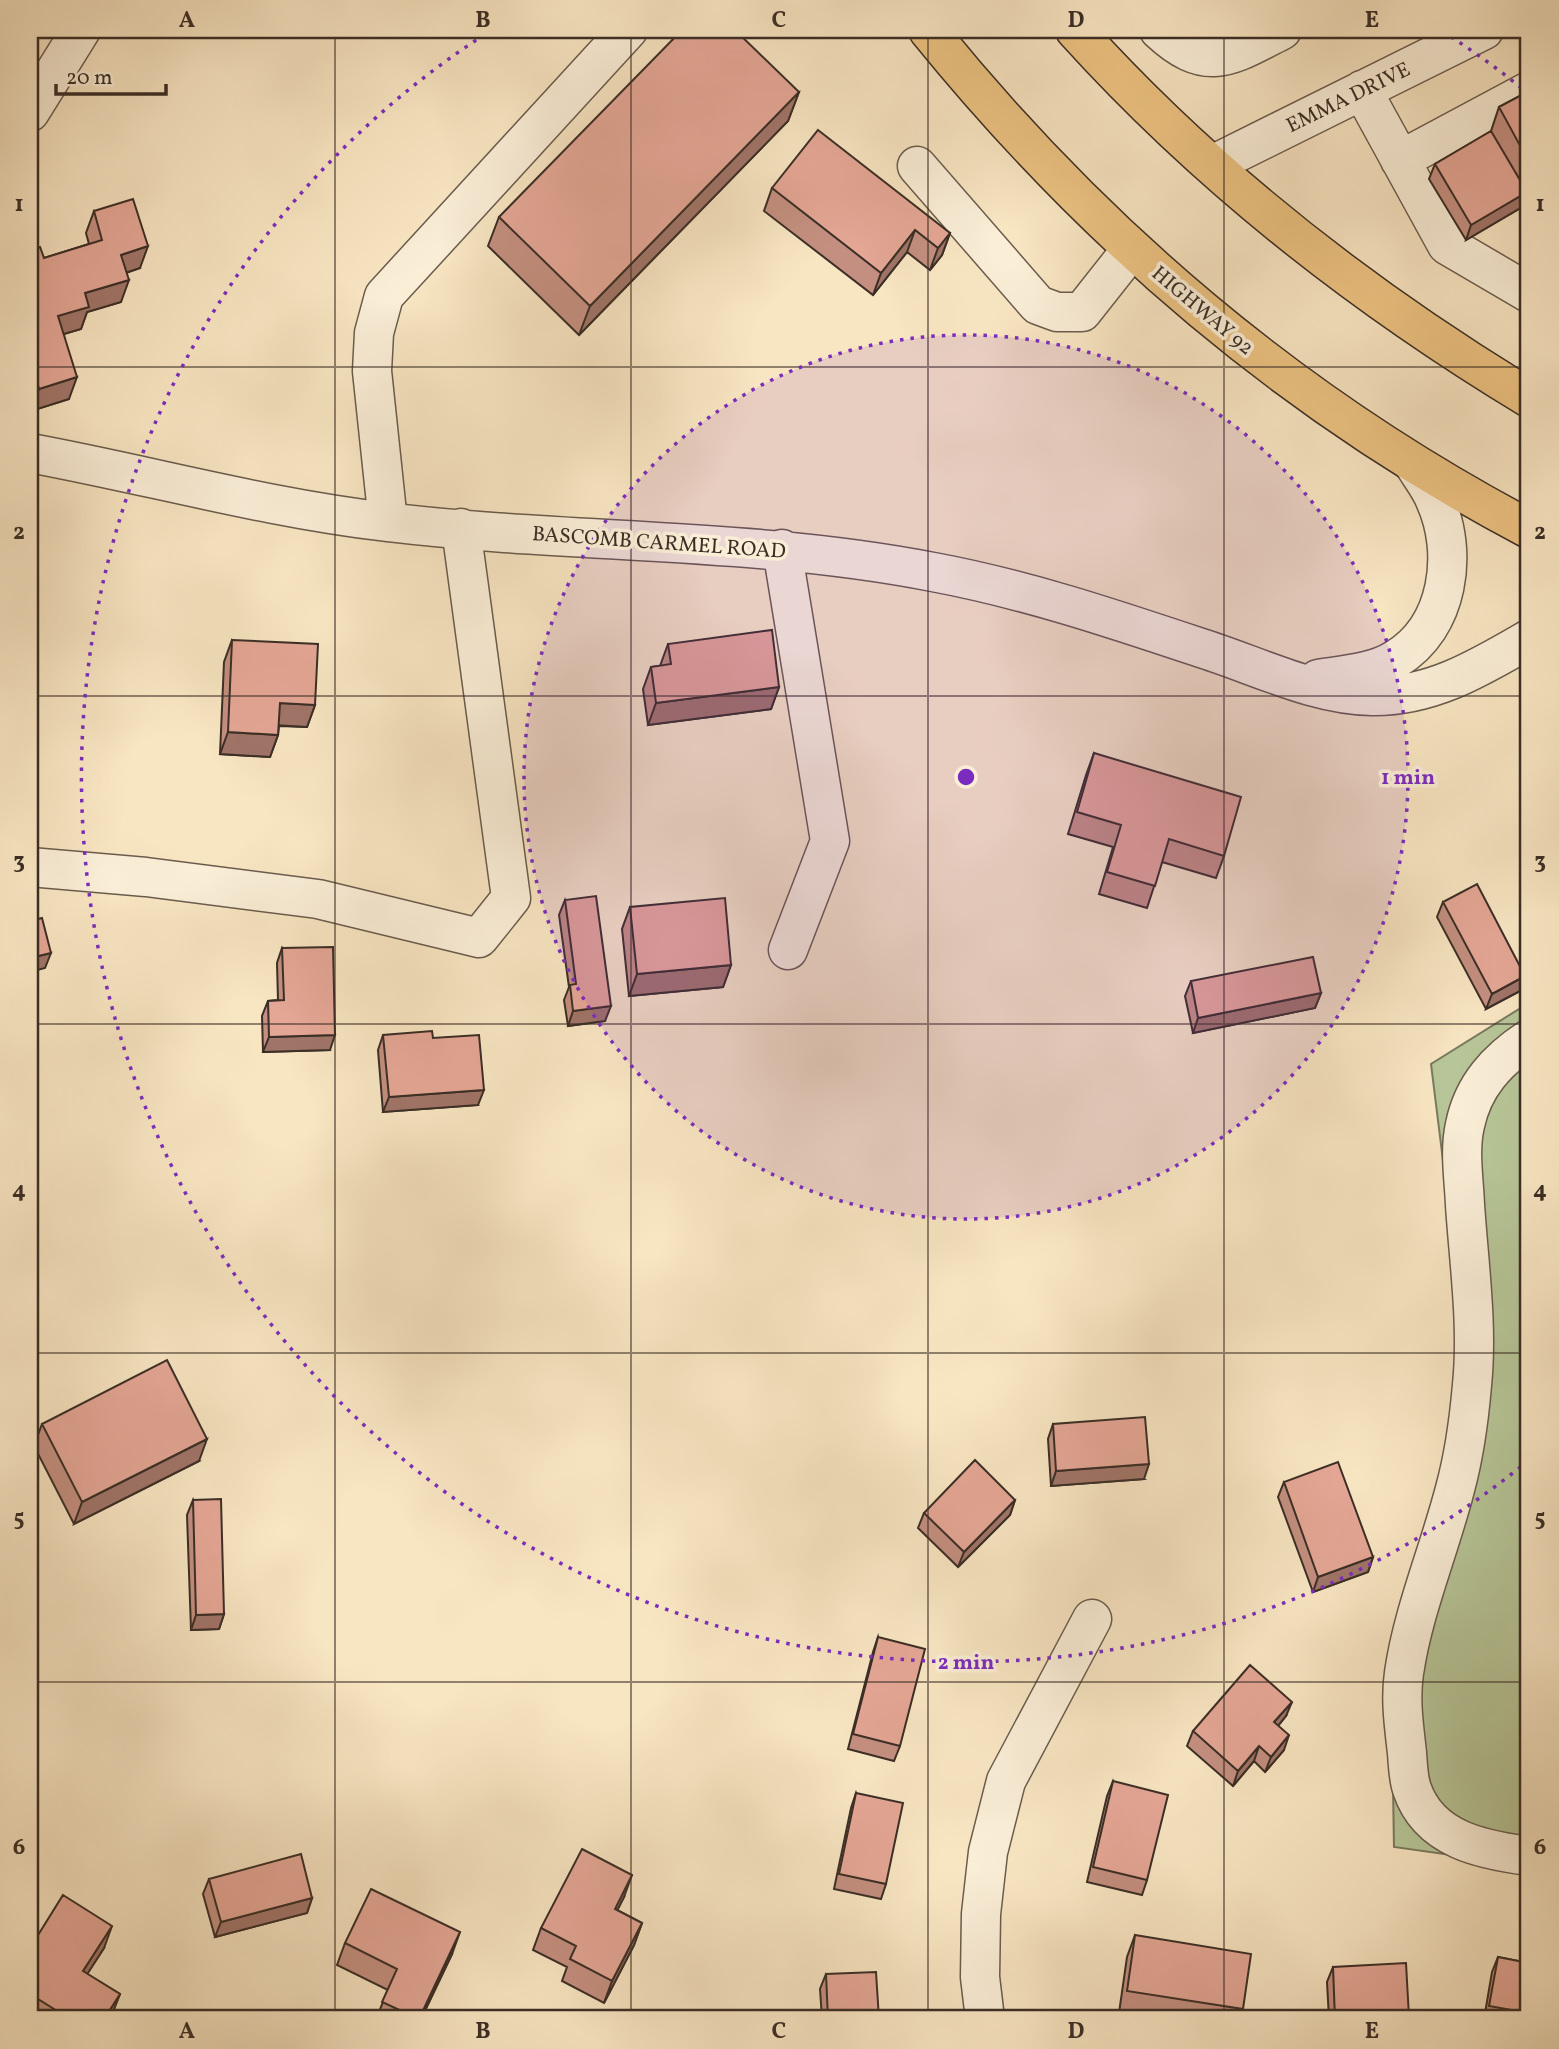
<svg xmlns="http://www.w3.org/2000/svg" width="1559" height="2049" viewBox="0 0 1559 2049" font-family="Vollkorn,serif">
	<rect width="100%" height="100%" fill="#f8e5c2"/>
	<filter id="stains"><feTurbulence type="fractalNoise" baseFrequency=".00286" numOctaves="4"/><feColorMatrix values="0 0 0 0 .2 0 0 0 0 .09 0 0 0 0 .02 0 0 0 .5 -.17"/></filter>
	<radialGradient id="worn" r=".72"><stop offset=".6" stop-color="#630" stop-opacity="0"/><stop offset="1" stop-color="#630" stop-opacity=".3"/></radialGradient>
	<!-- green -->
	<path fill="#b7c698" stroke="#797a5f" stroke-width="2" d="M 1527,1004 L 1529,1007 L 1529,1866 L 1394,1847 L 1391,1665 L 1444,1463 L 1459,1371 L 1447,1193 L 1431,1064 Z"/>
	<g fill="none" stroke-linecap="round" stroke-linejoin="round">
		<!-- minor casing -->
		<g stroke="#6a5c4d" stroke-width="41">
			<path id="minor" d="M 1159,30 C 1207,75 1231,56 1282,30
				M 1362,90 L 1447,245 L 1529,293
				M 30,112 L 81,30
				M 1400,160 L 1529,91
				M 1212,165 L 1484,30
				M 917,166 L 1038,305 L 1057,312 L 1082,312 L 1131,250
				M 30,453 C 149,475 266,508 387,522 C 569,544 753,537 933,572 C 1030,590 1123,622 1216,653 C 1266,670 1318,695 1372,696 C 1431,697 1479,668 1529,639
				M 388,522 L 372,371 L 374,333 L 384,296 L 628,30
				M 782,549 L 830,841 L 788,950
				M 1318,679 C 1344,675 1374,673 1396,659 C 1449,627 1459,553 1435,500 C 1430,487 1420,475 1413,463
				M 30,867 L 146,877 L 318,899 L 479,938 L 511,898 L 461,528
				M 1529,1039 C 1497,1060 1473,1086 1465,1125 C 1459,1151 1464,1179 1465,1205 C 1469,1264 1478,1326 1472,1385 C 1469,1420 1464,1456 1455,1489 C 1439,1551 1413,1611 1404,1673 C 1400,1700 1404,1726 1407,1753 C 1408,1764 1408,1778 1412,1789 C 1429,1840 1483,1850 1529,1856
				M 985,2019 L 980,1977 L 981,1914 L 988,1852 L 1006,1781 L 1092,1619"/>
		</g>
		<!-- major casing -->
		<g stroke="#3b2e26" stroke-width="41">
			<path id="major" d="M 928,30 C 1096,237 1292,404 1529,529
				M 1075,30 C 1206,175 1362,297 1529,398"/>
		</g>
		<!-- minor -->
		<use href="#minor" stroke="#faeed7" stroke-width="38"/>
		<!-- major -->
		<use href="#major" stroke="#ecc281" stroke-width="38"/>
	</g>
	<!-- wall -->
	<path fill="#c48f80" stroke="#3b2e26" stroke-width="2" d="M 240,30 L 253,30 L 251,35 Z
		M 1529,91 L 1529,209 L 1524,200 L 1522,207 L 1466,240 L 1429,179 L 1435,164 L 1491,131 L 1499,107 Z
		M 799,92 L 788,121 L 579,335 L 488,246 L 499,217 Z
		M 772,188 L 950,233 L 942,255 L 930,270 L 907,252 L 873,295 L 764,211 Z
		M 94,211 L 140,268 L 126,273 L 121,302 L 87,312 L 81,329 L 64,334 L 69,399 L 31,411 L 30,405 L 30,250 L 44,258 L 89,244 L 86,233 Z
		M 232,640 L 315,705 L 307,727 L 279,726 L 278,735 L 270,757 L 220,754 L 224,662 Z
		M 668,644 L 779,687 L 771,709 L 648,725 L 643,689 L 651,667 L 660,666 Z
		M 1094,753 L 1224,856 L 1216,878 L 1162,862 L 1147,908 L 1099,894 L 1113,847 L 1068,834 L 1086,775 Z
		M 565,900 L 605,1021 L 568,1026 L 564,1000 L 569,987 L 559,915 Z
		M 1443,902 L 1525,976 L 1520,991 L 1486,1009 L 1437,917 Z
		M 630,907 L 731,965 L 723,987 L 629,996 L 622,929 Z
		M 282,948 L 330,1050 L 263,1052 L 262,1016 L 268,1001 L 278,1000 L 277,963 Z
		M 1191,981 L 1321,993 L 1315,1008 L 1193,1033 L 1185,996 Z
		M 383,1035 L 433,1038 L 478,1105 L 383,1112 L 378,1050 Z
		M 42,1424 L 199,1461 L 74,1524 L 34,1446 Z
		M 1053,1424 L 1144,1479 L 1051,1486 L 1048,1439 Z
		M 1284,1482 L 1373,1557 L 1368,1572 L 1313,1592 L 1278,1497 Z
		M 193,1500 L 224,1614 L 219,1629 L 191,1630 L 187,1515 Z
		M 1015,1500 L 1010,1515 L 958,1567 L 918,1528 L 924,1513 Z
		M 878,1637 L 900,1746 L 894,1761 L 848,1749 L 873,1652 Z
		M 1286,1716 L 1278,1726 L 1284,1750 L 1265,1772 L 1254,1761 L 1233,1786 L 1187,1746 L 1193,1731 Z
		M 1113,1781 L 1147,1880 L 1142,1895 L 1087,1882 L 1107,1796 Z
		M 856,1793 L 886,1884 L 881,1899 L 834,1889 L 851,1808 Z
		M 209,1879 L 312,1898 L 307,1913 L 215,1937 L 203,1894 Z
		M 624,1897 L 617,1910 L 642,1923 L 634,1945 L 604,2003 L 562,1981 L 567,1967 L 533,1950 L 541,1928 Z
		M 1135,1935 L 1243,2009 L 1239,2019 L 1160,2019 L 1119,2013 L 1127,1957 Z
		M 345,1943 L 452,1954 L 421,2019 L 376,2019 L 388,1990 L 337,1965 Z
		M 30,1948 L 104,1948 L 87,1974 L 120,1994 L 110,2019 L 30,2019 Z
		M 1498,1957 L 1529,1963 L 1529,2019 L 1484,2019 L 1492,1972 Z
		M 1333,1967 L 1409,2017 L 1408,2019 L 1329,2019 L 1327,1982 Z
		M 826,1974 L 879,2019 L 822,2019 L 820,1989 Z"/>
	<!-- shaded-wall -->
	<path fill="#a07468" stroke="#3b2e26" stroke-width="2" d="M 799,92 L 788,121 L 579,335 L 590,306 Z
		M 1527,192 L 1522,207 L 1466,240 L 1471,225 Z
		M 915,230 L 907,252 L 873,295 L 881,273 Z
		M 950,233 L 942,255 L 930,270 L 938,248 Z
		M 148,246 L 140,268 L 113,277 L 121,255 Z
		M 129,280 L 121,302 L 87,312 L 81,329 L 50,338 L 58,316 L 85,293 Z
		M 77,377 L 69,399 L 31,411 L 39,389 Z
		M 779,687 L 771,709 L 648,725 L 656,703 Z
		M 280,703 L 315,705 L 307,727 L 272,725 Z
		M 228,732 L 278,735 L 270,757 L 220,754 Z
		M 51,953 L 45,968 L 30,972 L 30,958 Z
		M 731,965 L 723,987 L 629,996 L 637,974 Z
		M 1525,976 L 1520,991 L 1486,1009 L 1492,994 Z
		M 1321,993 L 1315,1008 L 1193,1033 L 1198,1018 Z
		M 611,1006 L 605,1021 L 568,1026 L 573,1011 Z
		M 335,1035 L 330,1050 L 263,1052 L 269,1037 Z
		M 484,1090 L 478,1105 L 383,1112 L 389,1097 Z
		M 207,1439 L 199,1461 L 74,1524 L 82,1502 Z
		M 1149,1464 L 1144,1479 L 1051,1486 L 1056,1471 Z
		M 1015,1500 L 1010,1515 L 958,1567 L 964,1552 Z
		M 1373,1557 L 1368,1572 L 1313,1592 L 1318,1577 Z
		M 224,1614 L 219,1629 L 191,1630 L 196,1615 Z
		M 1292,1702 L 1286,1716 L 1269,1737 L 1274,1722 Z
		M 1289,1735 L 1284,1750 L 1265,1772 L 1271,1757 Z
		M 1259,1746 L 1254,1761 L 1233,1786 L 1238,1771 Z
		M 632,1875 L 624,1897 L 607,1931 L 615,1909 Z
		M 312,1898 L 307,1913 L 215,1937 L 221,1922 Z
		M 642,1923 L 634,1945 L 604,2003 L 612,1981 Z
		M 112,1926 L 104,1948 L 75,1993 L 83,1971 Z
		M 460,1932 L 452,1954 L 421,2019 L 419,2019 Z
		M 120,1994 L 110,2019 L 104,2019 Z
		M 1409,2017 L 1408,2019 L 1367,2019 Z"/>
	<!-- building -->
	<path fill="#e4a695" stroke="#3b2e26" stroke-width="2" d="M 682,30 L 735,30 L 799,92 L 590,306 L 499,217 Z
		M 1529,91 L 1529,162 L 1499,107 Z
		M 818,130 L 950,233 L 938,248 L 915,230 L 881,273 L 772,188 Z
		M 1491,131 L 1527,192 L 1471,225 L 1435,164 Z
		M 133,199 L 148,246 L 121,255 L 129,280 L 85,293 L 89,307 L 58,316 L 77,377 L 39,389 L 30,357 L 30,250 L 40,247 L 44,258 L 102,240 L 94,211 Z
		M 772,630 L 779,687 L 656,703 L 651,667 L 671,664 L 668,644 Z
		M 232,640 L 318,644 L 315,705 L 280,703 L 278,735 L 228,732 Z
		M 30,668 L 32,685 L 30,686 Z
		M 1094,753 L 1241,797 L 1224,856 L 1169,839 L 1155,886 L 1107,872 L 1121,825 L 1077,812 Z
		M 1477,884 L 1525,976 L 1492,994 L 1443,902 Z
		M 596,896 L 611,1006 L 573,1011 L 570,985 L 576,984 L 565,900 Z
		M 725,898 L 731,965 L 637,974 L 630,907 Z
		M 42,918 L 51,953 L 30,958 L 30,921 Z
		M 333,947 L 335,1035 L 269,1037 L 268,1001 L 284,1000 L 282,948 Z
		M 1313,957 L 1321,993 L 1198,1018 L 1191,981 Z
		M 432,1031 L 433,1038 L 479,1035 L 484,1090 L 389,1097 L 383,1035 Z
		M 167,1360 L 207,1439 L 82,1502 L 42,1424 Z
		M 1145,1417 L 1149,1464 L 1056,1471 L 1053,1424 Z
		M 975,1460 L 1015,1500 L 964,1552 L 924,1513 Z
		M 1338,1462 L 1373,1557 L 1318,1577 L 1284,1482 Z
		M 221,1499 L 224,1614 L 196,1615 L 193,1500 Z
		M 878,1637 L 925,1649 L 900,1746 L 853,1734 Z
		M 1250,1665 L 1292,1702 L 1274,1722 L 1289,1735 L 1271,1757 L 1259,1746 L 1238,1771 L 1193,1731 Z
		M 1113,1781 L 1168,1795 L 1147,1880 L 1093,1867 Z
		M 856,1793 L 903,1803 L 886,1884 L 839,1874 Z
		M 582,1849 L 632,1875 L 615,1909 L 642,1923 L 612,1981 L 570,1959 L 576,1946 L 541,1928 Z
		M 301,1854 L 312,1898 L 221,1922 L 209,1879 Z
		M 371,1889 L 460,1932 L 419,2019 L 382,2002 L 397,1969 L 345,1943 Z
		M 63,1895 L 112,1926 L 83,1971 L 120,1994 L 104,2019 L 70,2019 L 30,1994 L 30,1948 Z
		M 1135,1935 L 1251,1954 L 1243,2009 L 1127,1991 Z
		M 1498,1957 L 1529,1963 L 1529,2013 L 1489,2006 Z
		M 1406,1963 L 1409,2017 L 1367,2019 L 1335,2019 L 1333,1967 Z
		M 876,1972 L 879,2019 L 828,2019 L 826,1974 Z"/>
	<!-- grid -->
	<path fill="none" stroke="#3b2e26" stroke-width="2" stroke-opacity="0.55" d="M 335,30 L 335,2019M 631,30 L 631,2019M 928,30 L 928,2019M 1224,30 L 1224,2019M 30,367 L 1529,367M 30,696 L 1529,696M 30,1024 L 1529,1024M 30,1353 L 1529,1353M 30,1682 L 1529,1682"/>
	<!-- distance rings -->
	<circle cx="966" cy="777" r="442" fill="#7b2cbf" fill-opacity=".12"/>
	<g fill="none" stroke="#7b2cbf" stroke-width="3.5" stroke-dasharray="3.5 7">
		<circle cx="966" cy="777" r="442"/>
		<path d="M1529 1460A885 885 0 1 1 490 31M1442 31A885 885 0 0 1 1529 94"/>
	</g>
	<g text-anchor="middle" stroke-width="7" stroke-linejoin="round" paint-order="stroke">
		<!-- street labels -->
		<g font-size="21" fill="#3b2e26" stroke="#faeed7">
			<text transform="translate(1348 97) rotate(-26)" y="7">EMMA DRIVE</text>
			<text transform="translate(1203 310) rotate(40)" y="7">HIGHWAY 92</text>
			<text transform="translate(659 542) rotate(4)" y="7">BASCOMB CARMEL ROAD</text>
		</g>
	</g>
	<circle cx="966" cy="777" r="10" fill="#7b2cbf" stroke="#faeed7" stroke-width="3.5"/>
	<g font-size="21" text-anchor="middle" font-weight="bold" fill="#7b2cbf" stroke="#faeed7" stroke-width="7" stroke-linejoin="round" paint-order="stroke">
		<text x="1408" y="784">1 min</text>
		<text x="966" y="1669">2 min</text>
	</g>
	<!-- margin -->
	<rect width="1559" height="2049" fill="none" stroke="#f8e5c2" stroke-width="77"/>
	<!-- scale -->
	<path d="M56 84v10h110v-10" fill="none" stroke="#3b2e26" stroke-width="3.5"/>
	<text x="66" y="84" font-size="21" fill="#3b2e26" stroke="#faeed7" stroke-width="5" paint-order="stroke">20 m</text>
	<rect x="38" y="38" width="1482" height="1972" fill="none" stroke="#3b2e26" stroke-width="2.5"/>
	<g font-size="23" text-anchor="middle" font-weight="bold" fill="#3b2e26">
		<text x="187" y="27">A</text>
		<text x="483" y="27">B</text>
		<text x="779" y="27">C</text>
		<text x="1076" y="27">D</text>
		<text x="1372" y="27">E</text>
		<text x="19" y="211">1</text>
		<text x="1540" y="211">1</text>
		<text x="19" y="539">2</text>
		<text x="1540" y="539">2</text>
		<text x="19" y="868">3</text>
		<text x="1540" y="868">3</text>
		<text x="19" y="1197">4</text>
		<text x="1540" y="1197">4</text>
		<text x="19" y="1525">5</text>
		<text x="1540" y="1525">5</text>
		<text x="19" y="1854">6</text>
		<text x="1540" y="1854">6</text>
		<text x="187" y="2038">A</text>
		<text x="483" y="2038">B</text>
		<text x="779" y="2038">C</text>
		<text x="1076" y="2038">D</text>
		<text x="1372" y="2038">E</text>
	</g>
	<rect width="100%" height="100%" filter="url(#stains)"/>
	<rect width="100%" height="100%" fill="url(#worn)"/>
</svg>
